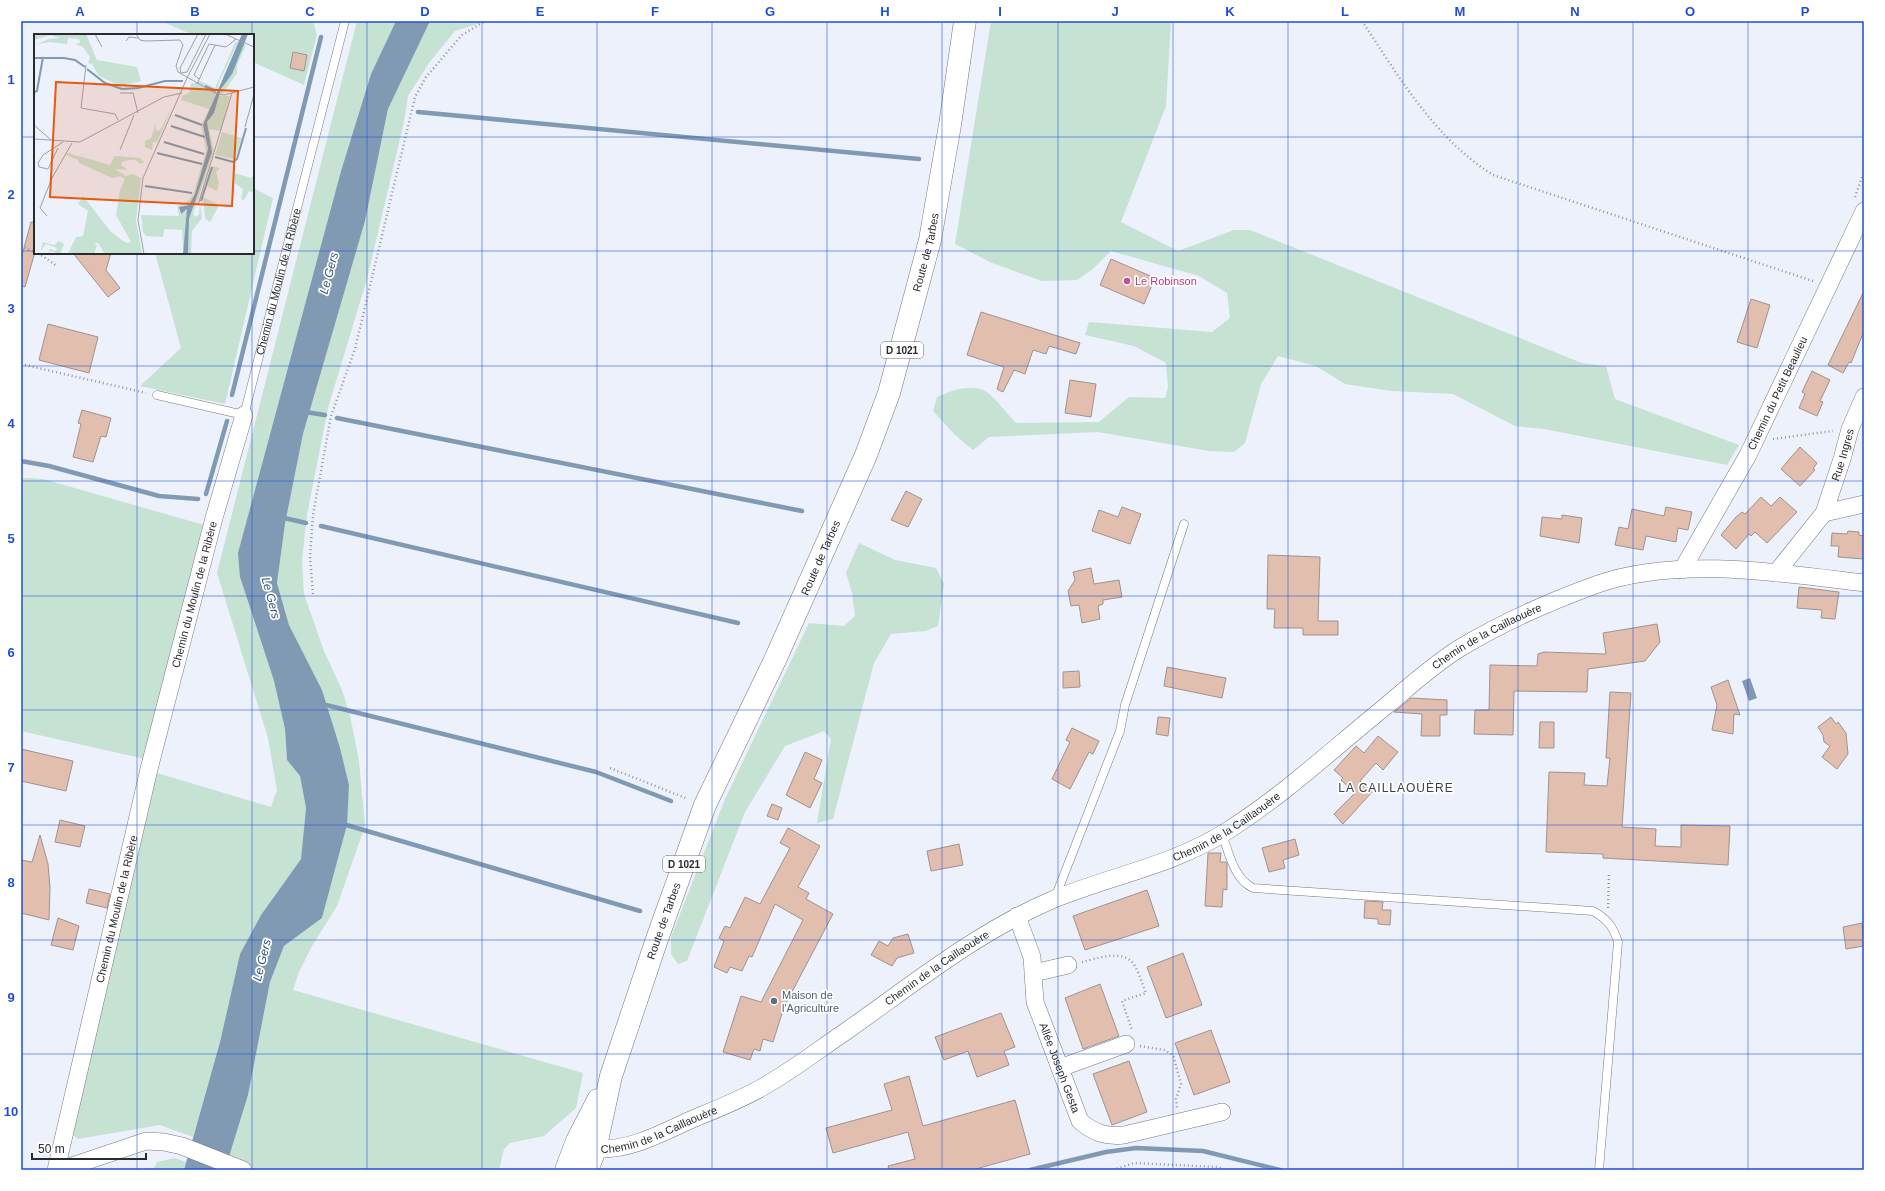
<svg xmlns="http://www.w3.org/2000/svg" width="1885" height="1191" viewBox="0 0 1885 1191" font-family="Arial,sans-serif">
	<rect width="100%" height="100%" fill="#ecf1fb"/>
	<!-- green -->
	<path fill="#c6e2d3" d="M 161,21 L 313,21 L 317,35 L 304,85 L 253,62 L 253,35 L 193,35 Z
		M 357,21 L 396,21 L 371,74 L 341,171 L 262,464 L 240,577 L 274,681 L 285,729 L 287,760 L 300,776 L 306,808 L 301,859 L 261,915 L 240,954 L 220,1042 L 193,1137 L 160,1125 L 78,1139 L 72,1134 L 157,773 L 271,807 L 277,790 L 268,738 L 217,573 Z
		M 430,21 L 487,21 L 455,31 L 429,63 L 408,96 L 404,122 L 367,279 L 328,408 L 307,515 L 302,560 L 304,594 L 324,651 L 342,690 L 350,715 L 359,761 L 365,826 L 337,906 L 312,946 L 299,972 L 293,990 L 583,1073 L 576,1108 L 544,1136 L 510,1143 L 504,1149 L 499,1170 L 225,1170 L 248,1095 L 270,982 L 284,946 L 322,918 L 347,825 L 322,690 L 289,625 L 277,583 L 285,524 L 303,434 L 365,221 L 388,109 Z
		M 991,21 L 1171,21 L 1166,106 L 1121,222 L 1178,251 L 1234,230 L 1250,230 L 1582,363 L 1606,366 L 1615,399 L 1739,445 L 1727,465 L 1544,429 L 1515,426 L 1453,394 L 1392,391 L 1345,384 L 1316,366 L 1278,356 L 1261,384 L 1245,443 L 1234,452 L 1209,451 L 1098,432 L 989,437 L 973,450 L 955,435 L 933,411 L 937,397 C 950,391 971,383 985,391 C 994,396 1008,415 1016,423 L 1099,422 L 1129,397 L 1165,398 L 1168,387 L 1166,363 L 1134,346 L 1085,335 L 1089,322 L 1212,332 L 1230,318 L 1227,293 L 1199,276 L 1111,251 L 1093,269 L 1077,280 L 1042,281 L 992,263 L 955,244 Z
		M 253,188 L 273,198 L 225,404 L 140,386 L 181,348 L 155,253 L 253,253 Z
		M 27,478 L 43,479 L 204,525 L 145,759 L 21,731 L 21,479 Z
		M 859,543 L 895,560 L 936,568 L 944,584 L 938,626 L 925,631 L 891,634 L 874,663 L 833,819 L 817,823 L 831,739 L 824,731 L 785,746 L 745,812 L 687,961 L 678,964 L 671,954 L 671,937 L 725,799 L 809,623 L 844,626 L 855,616 L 852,593 L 846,573 Z
		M 175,1158 L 186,1162 L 184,1170 L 153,1170 L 157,1162 Z"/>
	<!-- water -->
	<path fill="#819ab3" d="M 396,21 L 430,21 L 388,109 L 365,221 L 303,434 L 285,524 L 277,583 L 289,625 L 322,690 L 340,748 L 349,785 L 347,825 L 322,918 L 284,946 L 270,982 L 248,1095 L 225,1170 L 184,1170 L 220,1042 L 240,954 L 261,915 L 301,859 L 306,808 L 300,776 L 287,760 L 285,729 L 274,681 L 240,577 L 238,553 L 341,171 L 371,74 Z
		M 1750,678 L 1757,698 L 1749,701 L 1742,681 Z"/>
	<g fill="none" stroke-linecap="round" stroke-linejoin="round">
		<!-- stream -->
		<path stroke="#819ab3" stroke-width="4.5" d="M 418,112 L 919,159
			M 232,395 L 321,37
			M 305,412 L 325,415
			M 337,418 L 802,511
			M 21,461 L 49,466 L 159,496 L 198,499
			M 206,494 L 227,421
			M 280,517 L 306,523
			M 321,526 L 738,623
			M 322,704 L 596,772 L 671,801
			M 343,824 L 640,911
			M 1030,1170 L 1106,1152 L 1136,1148 L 1203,1151 L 1280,1170"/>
	</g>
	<!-- building -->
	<path fill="#e2beae" stroke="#9f938f" d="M 293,52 L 307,55 L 304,71 L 290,68 Z
		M 31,222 L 35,222 L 35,252 L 25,287 L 21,286 L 21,259 Z
		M 73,253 L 111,253 L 106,270 L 120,288 L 108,297 Z
		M 1111,259 L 1155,278 L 1144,304 L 1100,285 Z
		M 1864,291 L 1864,331 L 1851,363 L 1849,362 L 1843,373 L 1828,365 Z
		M 1751,299 L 1770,305 L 1757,348 L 1737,342 Z
		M 981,312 L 1080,343 L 1076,354 L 1049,346 L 1046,354 L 1033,350 L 1025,374 L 1014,370 L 1003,392 L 997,389 L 1004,367 L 967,355 Z
		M 48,324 L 98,337 L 89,373 L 39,360 Z
		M 1812,371 L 1830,380 L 1820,401 L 1823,402 L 1817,416 L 1799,408 L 1805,394 L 1802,392 Z
		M 1070,380 L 1096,384 L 1091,417 L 1065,413 Z
		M 82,410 L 111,418 L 106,437 L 101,436 L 93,462 L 73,457 L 81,424 L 78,423 Z
		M 1800,447 L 1817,463 L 1813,469 L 1815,470 L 1800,486 L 1781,469 Z
		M 906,491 L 922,499 L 908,527 L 891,520 Z
		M 1761,497 L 1771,506 L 1780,497 L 1797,512 L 1767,543 L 1755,532 L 1751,536 L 1749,534 L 1736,549 L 1721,535 L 1736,517 L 1742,512 L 1745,514 Z
		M 1122,507 L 1141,514 L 1130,544 L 1092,531 L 1099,510 L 1118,517 Z
		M 1666,507 L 1692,512 L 1688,530 L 1678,528 L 1676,542 L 1646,536 L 1643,550 L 1615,545 L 1619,527 L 1628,529 L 1632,509 L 1664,516 Z
		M 1562,515 L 1582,518 L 1579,543 L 1540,536 L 1542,517 L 1562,519 Z
		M 1848,531 L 1859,532 L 1859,535 L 1864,536 L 1864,559 L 1838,557 L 1839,546 L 1831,546 L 1832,533 L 1847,534 Z
		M 1268,555 L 1320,557 L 1318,621 L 1338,621 L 1338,635 L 1303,635 L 1303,628 L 1274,628 L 1275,609 L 1267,609 Z
		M 1091,568 L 1094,584 L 1119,580 L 1122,597 L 1103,600 L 1103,604 L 1098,606 L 1100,619 L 1082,623 L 1079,605 L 1071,606 L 1068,591 L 1075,580 L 1073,572 Z
		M 1799,587 L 1839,592 L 1835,619 L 1821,618 L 1822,610 L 1797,608 Z
		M 1657,624 L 1660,642 L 1645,661 L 1588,669 L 1587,692 L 1514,691 L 1513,735 L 1474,734 L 1475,710 L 1489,710 L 1490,665 L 1537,666 L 1538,654 L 1544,652 L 1606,654 L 1603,633 Z
		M 1167,667 L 1226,678 L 1222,698 L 1164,686 Z
		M 1079,671 L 1080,687 L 1063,688 L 1063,672 Z
		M 1728,680 L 1740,715 L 1734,714 L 1733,734 L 1712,730 L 1717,705 L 1711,687 Z
		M 1610,692 L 1631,693 L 1622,827 L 1656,829 L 1655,846 L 1681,847 L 1681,825 L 1730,826 L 1728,865 L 1603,858 L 1603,854 L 1546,852 L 1549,772 L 1585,773 L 1584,785 L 1607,786 L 1610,758 L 1606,758 Z
		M 1411,698 L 1447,700 L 1447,715 L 1440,715 L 1440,736 L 1421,736 L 1422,714 L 1394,712 Z
		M 1158,717 L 1170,718 L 1168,736 L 1156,734 Z
		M 1831,717 L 1836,724 L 1838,722 L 1846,733 L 1848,754 L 1837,769 L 1822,757 L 1830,746 L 1824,742 L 1823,735 L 1818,727 Z
		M 1540,722 L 1554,722 L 1554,748 L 1539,748 Z
		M 1072,728 L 1099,741 L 1093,754 L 1089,752 L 1070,789 L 1052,779 L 1070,742 L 1066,740 Z
		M 1378,736 L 1398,752 L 1383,770 L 1376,763 L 1360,781 L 1372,792 L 1343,824 L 1334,814 L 1355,793 L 1341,780 L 1343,778 L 1334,770 L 1356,746 L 1364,753 Z
		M 21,749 L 73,761 L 66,791 L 21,781 Z
		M 805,752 L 822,760 L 814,779 L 822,783 L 810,808 L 786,795 Z
		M 772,804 L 782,808 L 778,820 L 767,816 Z
		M 60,820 L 85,826 L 80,847 L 55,842 Z
		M 788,828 L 820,846 L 798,887 L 809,893 L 806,899 L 833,914 L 784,1007 L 773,1042 L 763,1039 L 760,1051 L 754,1049 L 750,1060 L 723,1052 L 741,996 L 761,1002 L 803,920 L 775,904 L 752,957 L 749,956 L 742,971 L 730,967 L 727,973 L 714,967 L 724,941 L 719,938 L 725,926 L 730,928 L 745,897 L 760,904 L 790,848 L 780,843 Z
		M 40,835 L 48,864 L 50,888 L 49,920 L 21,913 L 21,860 L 32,862 Z
		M 1295,839 L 1299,855 L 1283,860 L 1285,868 L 1269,872 L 1262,848 Z
		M 959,844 L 963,865 L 931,871 L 927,851 Z
		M 1208,853 L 1221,853 L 1220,862 L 1226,862 L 1227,864 L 1227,890 L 1223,889 L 1222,907 L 1205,906 Z
		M 89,889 L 110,894 L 107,908 L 86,903 Z
		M 1147,890 L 1159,926 L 1085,950 L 1073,916 Z
		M 1365,901 L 1383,902 L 1382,910 L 1391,910 L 1390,925 L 1378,924 L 1378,919 L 1364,918 Z
		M 58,918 L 79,926 L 73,950 L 51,945 Z
		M 1862,923 L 1864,946 L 1846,949 L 1843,927 Z
		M 908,934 L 914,953 L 897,958 L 892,966 L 871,955 L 879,941 L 888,946 L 893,938 Z
		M 1183,953 L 1202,1005 L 1166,1018 L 1147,967 Z
		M 1100,984 L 1119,1036 L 1083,1049 L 1065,998 Z
		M 1001,1013 L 1015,1047 L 1004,1051 L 1009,1065 L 977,1077 L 968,1051 L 944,1060 L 935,1037 Z
		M 1211,1030 L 1230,1082 L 1194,1095 L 1175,1043 Z
		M 1129,1061 L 1147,1112 L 1112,1125 L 1093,1074 Z
		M 909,1076 L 923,1126 L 1015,1100 L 1030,1154 L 972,1170 L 889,1170 L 888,1166 L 915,1159 L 908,1132 L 833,1153 L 826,1128 L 892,1110 L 884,1084 Z"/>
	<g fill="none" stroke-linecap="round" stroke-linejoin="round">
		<!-- service casing -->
		<g stroke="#747982" stroke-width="9">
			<g id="service">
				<path id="s1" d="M 157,395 L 244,415 L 345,21"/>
				<path d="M 1222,834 C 1229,853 1234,879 1253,888 L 1593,911 C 1607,919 1613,926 1618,942 L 1599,1170"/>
				<path d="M 1055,898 L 1120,731 L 1125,705 L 1184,524"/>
			</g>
		</g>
		<!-- minor casing -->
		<g stroke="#747982" stroke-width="18">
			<g id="minor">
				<path d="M 1824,513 L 1864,504"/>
				<path id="s2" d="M 1682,570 L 1748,455 L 1864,211"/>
				<path id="s3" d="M 1776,573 L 1824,513 L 1842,459 L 1850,429 L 1864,397"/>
				<path id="s4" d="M 1017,916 L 1032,957 L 1035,1002 L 1080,1121 C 1094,1133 1106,1137 1124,1135 L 1222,1112"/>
				<path d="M 1034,973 L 1068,965"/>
				<path d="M 1060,1068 L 1126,1044"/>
				<path id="s5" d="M 586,1146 C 592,1149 592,1149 599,1149 C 633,1150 665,1131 695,1118 C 717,1109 740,1100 761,1088 C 790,1072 817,1051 845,1032 C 912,985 977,932 1052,900 C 1110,876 1174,865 1227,831 C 1284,795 1334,748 1386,706 C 1410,686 1434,664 1460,648 C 1503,622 1551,601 1598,584 C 1678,556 1782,573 1864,583"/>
				<path id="s6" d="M 56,1170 L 149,769 L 214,518 L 244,415"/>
				<path d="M 60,1170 L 146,1141 L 164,1142 L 182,1146 L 243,1170"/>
			</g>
		</g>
		<!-- primary casing -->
		<g stroke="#747982" stroke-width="23">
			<g id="primary">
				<path d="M 566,1170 L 577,1141 L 598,1100"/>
				<path id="s7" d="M 587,1170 L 595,1150 L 611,1076 L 657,939 L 705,805 L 775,660 L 866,455 L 889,393 L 930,240 L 950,125 L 965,21"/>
			</g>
		</g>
		<!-- path -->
		<path stroke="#94979f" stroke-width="2.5" stroke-dasharray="1 3" stroke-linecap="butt" d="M 1362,21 C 1399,77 1435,139 1493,175 L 1813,281
			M 1855,197 L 1864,172
			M 21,246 L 35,252
			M 38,253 L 57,266
			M 21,364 L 146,393
			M 1773,439 L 1833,431
			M 313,594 L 310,557 L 313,515 L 331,416 L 355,349 L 415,97 L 426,77 L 462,35 L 485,21
			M 610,768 L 688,799
			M 1608,908 L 1609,875
			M 1082,962 C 1096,959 1118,950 1131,961 C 1137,966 1143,986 1146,993 L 1122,1001 L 1132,1030
			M 1140,1046 L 1164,1050 L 1173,1055 L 1181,1084 L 1176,1099 L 1177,1108
			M 1113,1170 L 1134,1163 L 1218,1167 L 1225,1170"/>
		<!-- service -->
		<use href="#service" stroke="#fff" stroke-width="8"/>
		<!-- minor -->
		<use href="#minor" stroke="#fff" stroke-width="17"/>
		<!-- primary -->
		<use href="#primary" stroke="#fff" stroke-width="22"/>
	</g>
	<!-- grid -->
	<path fill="none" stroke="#1d4ed8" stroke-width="1" stroke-opacity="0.55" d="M 137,21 L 137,35M 252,21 L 252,35M 367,21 L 367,1170M 482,21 L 482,1170M 597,21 L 597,1170M 712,21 L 712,1170M 827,21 L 827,1170M 942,21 L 942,1170M 1058,21 L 1058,1170M 1173,21 L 1173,1170M 1288,21 L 1288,1170M 1403,21 L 1403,1170M 1518,21 L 1518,1170M 1633,21 L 1633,1170M 1748,21 L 1748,1170M 21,137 L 35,137M 253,137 L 1864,137M 21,251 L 35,251M 253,251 L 1864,251M 137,253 L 137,1170M 252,253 L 252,1170M 21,366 L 1864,366M 21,481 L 1864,481M 21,596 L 1864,596M 21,710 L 1864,710M 21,825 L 1864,825M 21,940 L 1864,940M 21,1054 L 1864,1054"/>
	<!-- markers -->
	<circle fill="#d1479c" stroke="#fefefe" stroke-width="1.5" cx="1127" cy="281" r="4"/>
	<circle fill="#5c6f8a" stroke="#fefefe" stroke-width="1.5" cx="774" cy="1001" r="4"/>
	<g text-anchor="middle" stroke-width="3.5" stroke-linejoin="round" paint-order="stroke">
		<!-- shield labels -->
		<g fill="#fefefe" stroke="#686a6c" stroke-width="1">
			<rect x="881" y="342" width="42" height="16" rx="3"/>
			<rect x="663" y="856" width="42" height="16" rx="3"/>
		</g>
		<g font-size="10" font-weight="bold" fill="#282a2e">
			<text x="902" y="354">D 1021</text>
			<text x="684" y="868">D 1021</text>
		</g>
		<!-- street labels -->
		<g font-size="11" fill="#282a2e" stroke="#fefefe">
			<text dy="4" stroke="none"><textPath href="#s7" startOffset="981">Route de Tarbes</textPath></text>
			<text dy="4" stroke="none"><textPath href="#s1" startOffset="227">Chemin du Moulin de la Ribère</textPath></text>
			<text dy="4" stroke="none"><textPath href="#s2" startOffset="201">Chemin du Petit Beaulieu</textPath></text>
			<text dy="4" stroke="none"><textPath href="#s3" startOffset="138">Rue Ingres</textPath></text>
			<text dy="4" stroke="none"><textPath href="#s7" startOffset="657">Route de Tarbes</textPath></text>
			<text dy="4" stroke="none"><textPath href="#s6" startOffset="592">Chemin du Moulin de la Ribère</textPath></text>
			<text dy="4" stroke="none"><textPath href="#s5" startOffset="1049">Chemin de la Caillaouère</textPath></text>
			<text dy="4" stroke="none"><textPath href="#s5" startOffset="725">Chemin de la Caillaouère</textPath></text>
			<text dy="4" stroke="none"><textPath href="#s6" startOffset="268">Chemin du Moulin de la Ribère</textPath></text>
			<text dy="4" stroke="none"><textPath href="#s7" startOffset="261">Route de Tarbes</textPath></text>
			<text dy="4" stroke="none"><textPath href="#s5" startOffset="401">Chemin de la Caillaouère</textPath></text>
			<text dy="4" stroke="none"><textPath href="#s4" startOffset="159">Allée Joseph Gesta</textPath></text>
			<text dy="4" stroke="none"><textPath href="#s5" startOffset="77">Chemin de la Caillaouère</textPath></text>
		</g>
		<!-- hotel labels -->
		<g font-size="11" fill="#b23c85" stroke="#fefefe" text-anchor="start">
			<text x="1135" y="285">Le Robinson</text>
		</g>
		<!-- service labels -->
		<g font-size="11" fill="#4e5e75" stroke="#fefefe" text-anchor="start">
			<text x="782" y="999">Maison de<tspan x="782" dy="13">l'Agriculture</tspan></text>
		</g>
		<!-- water labels -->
		<g font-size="12" font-style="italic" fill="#2c5479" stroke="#fefefe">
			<text transform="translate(329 273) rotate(-75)" y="4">Le Gers</text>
			<text transform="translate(271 598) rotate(75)" y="4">Le Gers</text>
			<text transform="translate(262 960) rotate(-76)" y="4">Le Gers</text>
		</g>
		<!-- neighbourhood labels -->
		<g font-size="12" letter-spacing="1" fill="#3c4048" stroke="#fefefe">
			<text x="1396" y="792">LA CAILLAOUÈRE</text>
		</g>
	</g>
	<!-- overview -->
	<g transform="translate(34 34)">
		<rect width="220" height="220" fill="#ecf1fb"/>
		<path d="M 0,0 L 52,0 L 63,26 L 103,33 L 107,47 L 87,52 L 65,42 L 58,30 L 54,29 L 56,23 L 49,13 L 41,10 L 46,9 L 45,5 L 34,4 L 33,10 L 16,8 L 3,10 L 15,5 L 26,4 L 16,1 L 0,6 ZM 202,7 L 204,8 L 186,46 L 177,76 L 169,91 L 174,115 L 161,160 L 155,171 L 147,172 L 145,177 L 147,180 L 153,175 L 152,214 L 149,216 L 148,196 L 130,195 L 129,203 L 112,202 L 109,198 L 107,181 L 145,182 L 143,172 L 154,167 L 159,161 L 172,117 L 167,91 L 175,75 L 147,66 L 148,62 L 155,59 L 157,50 L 166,47 L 181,54 ZM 210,10 L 212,11 L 203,31 L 203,39 L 189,59 L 186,59 ZM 185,62 L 196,62 L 187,97 L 175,95 L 180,116 L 159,180 L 162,183 L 165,180 L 166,170 L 168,184 L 158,197 L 157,220 L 154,220 L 155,185 L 178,118 L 173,88 L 180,79 ZM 137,76 L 123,108 L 119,108 L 118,116 L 111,113 L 111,107 L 117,104 L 122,89 L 122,97 L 126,96 ZM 188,98 L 208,104 L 201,125 L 181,121 ZM 34,119 L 76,131 L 81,122 L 106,124 L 110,128 L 106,130 L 102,126 L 94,126 L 88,128 L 87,131 L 94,136 L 81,135 L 92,142 L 99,140 L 107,144 L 102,186 L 108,220 L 71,220 L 64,209 L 60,209 L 63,211 L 60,220 L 34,220 L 42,203 L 49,202 L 54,177 L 44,170 L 49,162 L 77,198 L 92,209 L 97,208 L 82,181 L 86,156 L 91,145 L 86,142 L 78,144 L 45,129 L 44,126 L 32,121 ZM 178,132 L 186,134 L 182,138 L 185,149 L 183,157 L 173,152 ZM 201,139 L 217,144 L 220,141 L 220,159 L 215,157 L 210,166 L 207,165 L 209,155 L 199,148 ZM 169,163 L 185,171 L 176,188 L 171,184 ZM 25,207 L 30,210 L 26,220 L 17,217 L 14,220 L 16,215 L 22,217 L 23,214 L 12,210 L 8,215 L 9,217 L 7,216 L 9,208 L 20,211 Z" fill="#c6e2d3"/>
		<path d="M 208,0 L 214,0 L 198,40 L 187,55 L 180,79 L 173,88 L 178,118 L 155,185 L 154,220 L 149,220 L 153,175 L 147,180 L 145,173 L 155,171 L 161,160 L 174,115 L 169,91 Z" fill="#819ab3"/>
		<path fill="none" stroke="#819ab3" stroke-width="2" d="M 0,24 L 30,24 L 41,26 L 51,33M 53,35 L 71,49 L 88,55 L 104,54 L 131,47 L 149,47M 171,52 L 182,57M 0,58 L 3,57 L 9,23M 141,81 L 168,91M 137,92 L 171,103M 130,108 L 170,120M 123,119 L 168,130M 181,123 L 199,128 L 203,125 L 212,94M 111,152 L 158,159M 167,167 L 178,133"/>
		<path fill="none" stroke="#9ea1a9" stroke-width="1" d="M 61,0 L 68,13M 102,0 L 106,6 L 111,7 L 146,6 L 149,11 L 142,32 L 144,38 L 181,59 L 190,61 L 220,53M 164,0 L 146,34 L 147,39 L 153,38 L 172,0M 191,0 L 220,13M 92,7 L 95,3 L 105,4M 52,31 L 47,74 L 81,80 L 84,86M 165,45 L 160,41 L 175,10 L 192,13 L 202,5M 163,50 L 181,11M 86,59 L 99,59 L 104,79M 0,91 L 17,106M 211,93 L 220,60M 0,105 L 46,108 L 130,63 L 148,59M 24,114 L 14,135 L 5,133 L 4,129 L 9,121 L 29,108M 86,116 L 100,81M 164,171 L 198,59M 13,182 L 6,174 L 18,144 L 38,109M 110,220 L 104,186 L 109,144 L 153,44 L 176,0"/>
		<path fill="#e8590c" fill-opacity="0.15" stroke="#e8590c" stroke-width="2" d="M 22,48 L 204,57 L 198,172 L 16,163 Z"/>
		<rect width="220" height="220" fill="none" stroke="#282a2e" stroke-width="2"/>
	</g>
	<!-- border -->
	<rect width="1885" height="1191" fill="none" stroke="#fefefe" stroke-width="44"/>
	<!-- scale -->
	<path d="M32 1153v6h114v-6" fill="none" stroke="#282a2e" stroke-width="2"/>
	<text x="38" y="1153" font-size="12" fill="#282a2e" stroke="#fefefe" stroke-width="3" paint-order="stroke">50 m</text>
	<rect x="22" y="22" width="1841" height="1147" fill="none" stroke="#1d4ed8" stroke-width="1.5"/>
	<g font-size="13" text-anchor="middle" font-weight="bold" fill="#1d4ed8">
		<text x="80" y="16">A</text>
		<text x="195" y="16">B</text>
		<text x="310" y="16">C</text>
		<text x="425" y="16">D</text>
		<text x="540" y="16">E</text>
		<text x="655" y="16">F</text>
		<text x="770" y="16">G</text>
		<text x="885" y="16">H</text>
		<text x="1000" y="16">I</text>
		<text x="1115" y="16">J</text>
		<text x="1230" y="16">K</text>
		<text x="1345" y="16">L</text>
		<text x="1460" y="16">M</text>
		<text x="1575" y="16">N</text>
		<text x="1690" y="16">O</text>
		<text x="1805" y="16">P</text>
		<text x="11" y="84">1</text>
		<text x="11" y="199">2</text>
		<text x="11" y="313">3</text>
		<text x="11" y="428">4</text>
		<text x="11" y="543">5</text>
		<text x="11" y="657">6</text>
		<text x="11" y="772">7</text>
		<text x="11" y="887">8</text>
		<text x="11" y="1002">9</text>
		<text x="11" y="1116">10</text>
	</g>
</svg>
